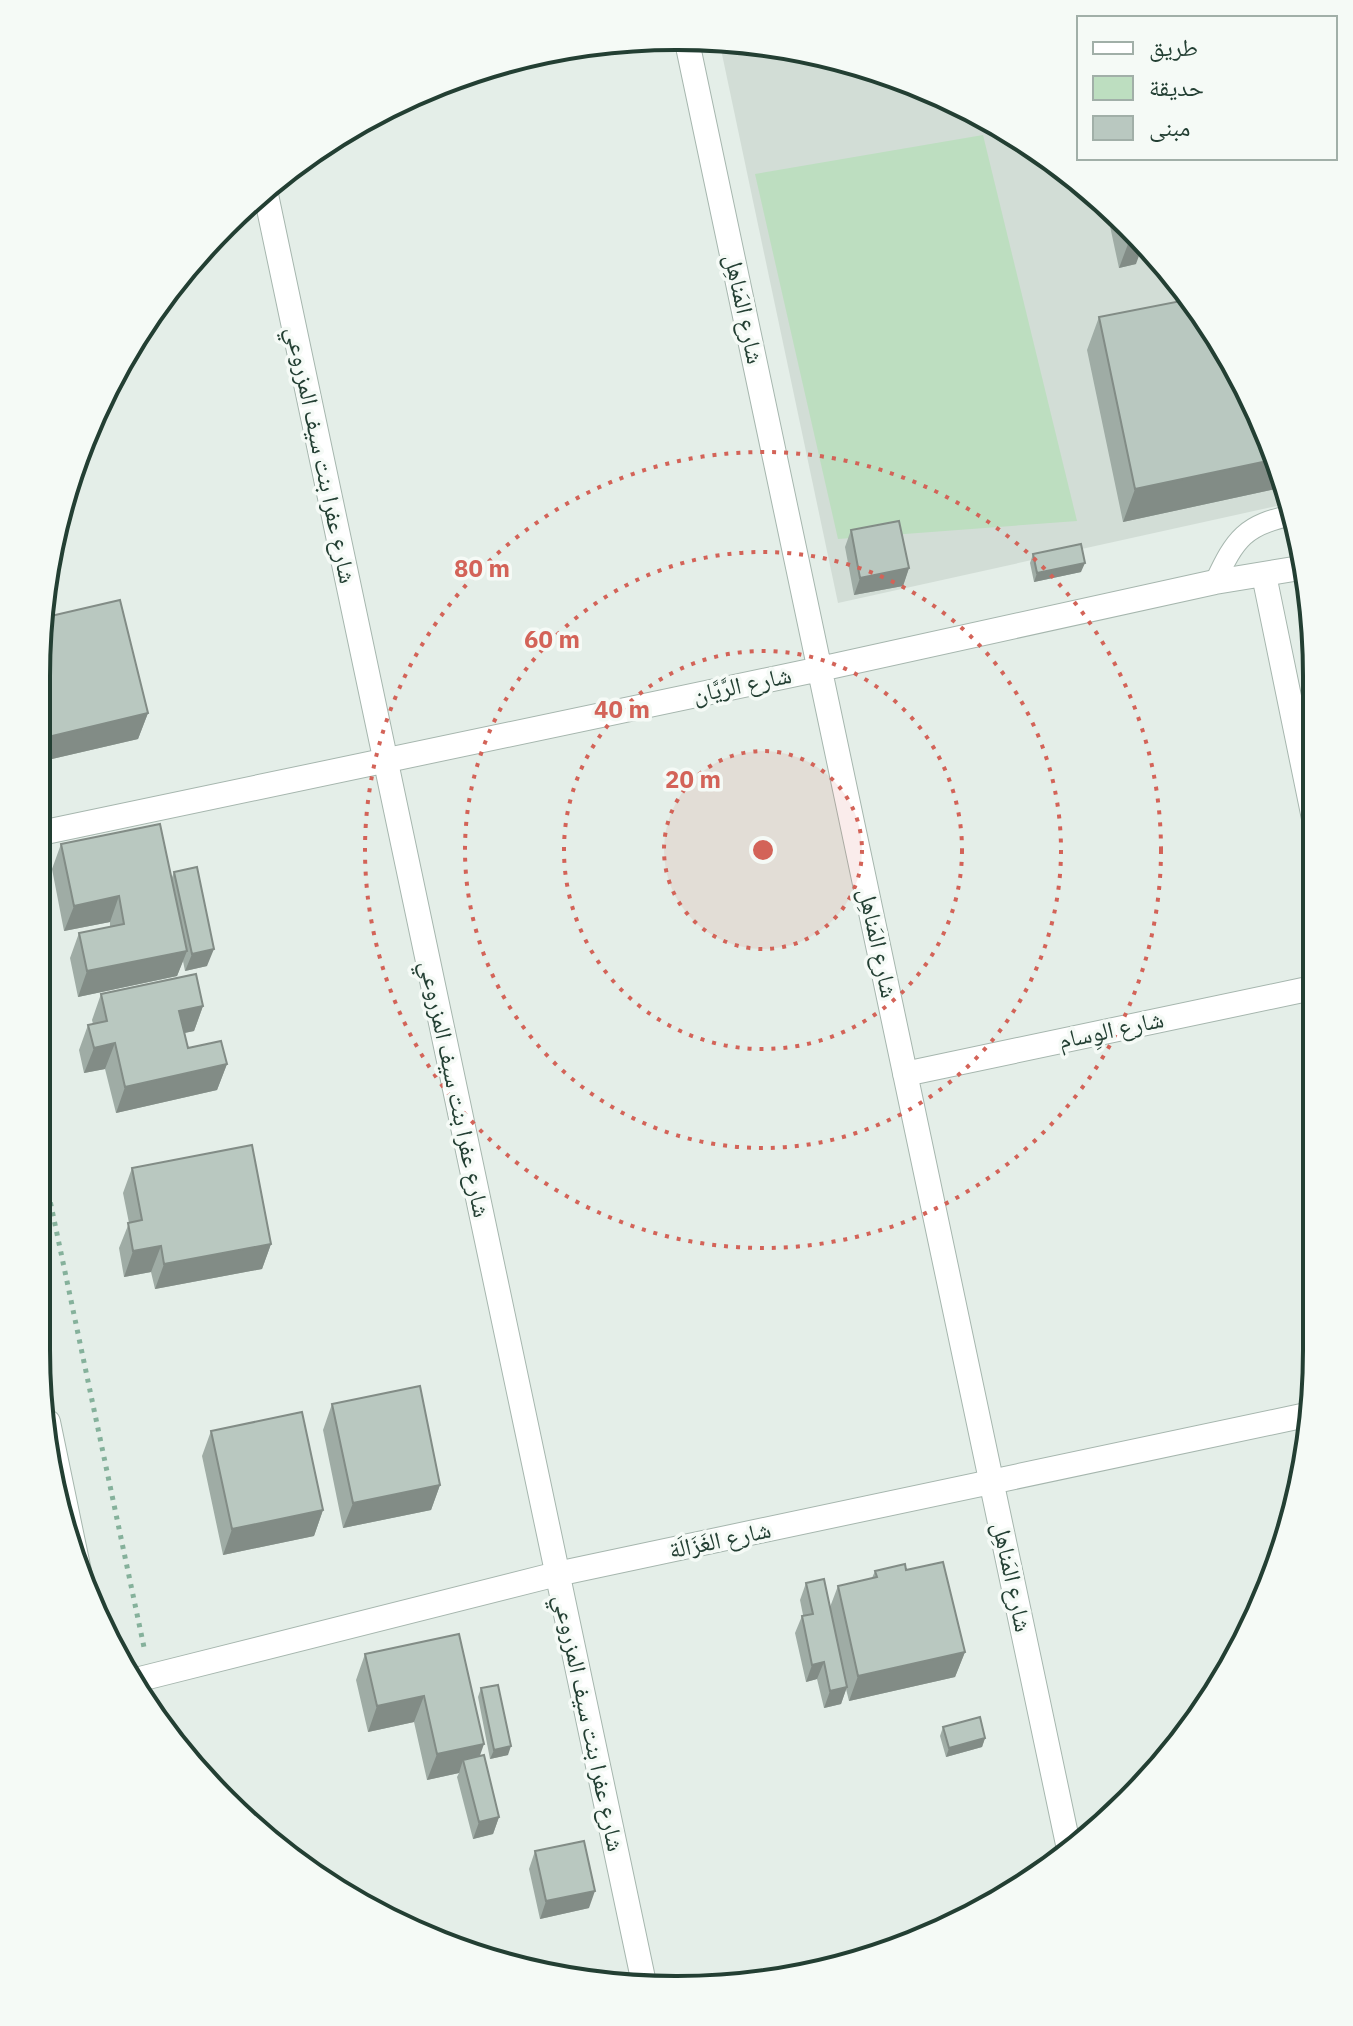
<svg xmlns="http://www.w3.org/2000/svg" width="1353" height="2026" viewBox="0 0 1353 2026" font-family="'IBM Plex Sans','Noto Naskh Arabic',sans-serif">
	<rect width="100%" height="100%" fill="#e4eee8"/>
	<!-- built -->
	<path fill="#d2ddd6" d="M 719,40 L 801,48 L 921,85 L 1032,144 L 1129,223 L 1209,320 L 1268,431 L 1290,503 L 838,603 Z"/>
	<!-- green -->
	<path fill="#bddec0" d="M 983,135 L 1077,521 L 838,539 L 755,174 Z"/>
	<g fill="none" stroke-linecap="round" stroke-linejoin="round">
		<!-- lane casing -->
		<g stroke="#a6b6ae" stroke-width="22">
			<path id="lane" d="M 1215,582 C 1235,539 1245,524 1294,515"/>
		</g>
		<!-- street casing -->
		<g stroke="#a6b6ae" stroke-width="26">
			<path id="street" d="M 686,37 L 1069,1849
				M 265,190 L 645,1988
				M 1264,575 L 1317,833
				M 36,834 L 820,669 L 1215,582 L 1306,567
				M 905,1074 L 1317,987
				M 48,1422 L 80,1576
				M 132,1681 L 557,1574 L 1311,1414"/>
		</g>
		<!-- path -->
		<path stroke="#85b19b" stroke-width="5" stroke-dasharray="4 6" stroke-linecap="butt" d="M 36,1134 L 145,1652
			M 156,1704 L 160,1723"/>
		<!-- lane -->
		<use href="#lane" stroke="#fff" stroke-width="20"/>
		<!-- street -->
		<use href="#street" stroke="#fff" stroke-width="24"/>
	</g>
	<!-- wall -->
	<path fill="#9faca5" d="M 1105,203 L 1129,223 L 1136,264 L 1119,268 Z
		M 1099,317 L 1268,431 L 1285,487 L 1123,522 L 1087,350 Z
		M 851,530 L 909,568 L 903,586 L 854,595 L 845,547 Z
		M 1033,554 L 1081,572 L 1034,582 L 1030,563 Z
		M 36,676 L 148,713 L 138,739 L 39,762 L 36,751 Z
		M 61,844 L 171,880 L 174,872 L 207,966 L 185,971 L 183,961 L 177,976 L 78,997 L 70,958 L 79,933 L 110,927 L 110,922 L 64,931 L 52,869 Z
		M 101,994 L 203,1006 L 194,1031 L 184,1033 L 188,1048 L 227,1064 L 217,1090 L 116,1113 L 105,1069 L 84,1073 L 79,1050 L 88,1025 L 93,1024 L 92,1020 Z
		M 132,1168 L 271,1244 L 262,1269 L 155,1289 L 151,1272 L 124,1277 L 119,1248 L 129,1223 L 123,1193 Z
		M 332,1404 L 440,1485 L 431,1510 L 343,1528 L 323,1430 Z
		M 211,1431 L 323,1510 L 314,1536 L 223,1555 L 202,1456 Z
		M 906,1570 L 965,1652 L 955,1677 L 849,1701 L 846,1689 L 841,1704 L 824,1708 L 817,1679 L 806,1682 L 795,1633 L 802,1616 L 803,1615 L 800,1600 L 806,1583 L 830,1607 L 838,1586 L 872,1578 L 875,1571 Z
		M 459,1634 L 480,1756 L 499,1817 L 493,1834 L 473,1839 L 457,1777 L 459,1773 L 427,1780 L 414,1722 L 368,1732 L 356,1680 L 365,1654 Z
		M 481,1688 L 508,1755 L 490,1759 L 478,1697 Z
		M 943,1727 L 985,1738 L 982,1747 L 946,1757 L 940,1736 Z
		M 535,1851 L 589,1908 L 540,1919 L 529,1869 Z"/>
	<!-- shaded-wall -->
	<path fill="#828c86" d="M 1138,234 L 1144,242 L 1136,264 L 1119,268 L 1131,236 Z
		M 1277,459 L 1285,487 L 1123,522 L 1135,489 Z
		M 1085,563 L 1081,572 L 1034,582 L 1037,573 Z
		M 909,568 L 903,586 L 854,595 L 860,578 Z
		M 148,713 L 138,739 L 39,762 L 48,737 Z
		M 119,896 L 110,922 L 64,931 L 74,906 Z
		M 214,949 L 207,966 L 185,971 L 192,954 Z
		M 187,951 L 177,976 L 78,997 L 87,971 Z
		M 203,1006 L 194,1031 L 170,1036 L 179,1011 Z
		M 115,1043 L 105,1069 L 84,1073 L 94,1048 Z
		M 227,1064 L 217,1090 L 116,1113 L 125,1087 Z
		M 271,1244 L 262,1269 L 155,1289 L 164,1264 Z
		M 161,1246 L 151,1272 L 124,1277 L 133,1251 Z
		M 440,1485 L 431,1510 L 343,1528 L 353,1503 Z
		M 323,1510 L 314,1536 L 223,1555 L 232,1529 Z
		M 965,1652 L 955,1677 L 849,1701 L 858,1676 Z
		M 824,1662 L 817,1679 L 806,1682 L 812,1665 Z
		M 847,1687 L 841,1704 L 824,1708 L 830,1691 Z
		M 424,1696 L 414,1722 L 368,1732 L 377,1706 Z
		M 985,1738 L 982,1747 L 946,1757 L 949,1748 Z
		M 484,1744 L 475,1770 L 463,1760 L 459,1773 L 427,1780 L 437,1754 Z
		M 511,1746 L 508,1755 L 490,1759 L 494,1750 Z
		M 499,1817 L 493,1834 L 473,1839 L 479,1822 Z
		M 595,1891 L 589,1908 L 540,1919 L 546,1901 Z"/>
	<!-- building -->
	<path fill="#b9c8c0" stroke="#828c86" stroke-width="2" d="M 1128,222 L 1129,223 L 1138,234 L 1131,236 Z
		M 1191,299 L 1209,320 L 1268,431 L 1277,459 L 1135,489 L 1099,317 Z
		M 899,521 L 909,568 L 860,578 L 851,530 Z
		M 1081,544 L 1085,563 L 1037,573 L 1033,554 Z
		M 120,600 L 148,713 L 48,737 L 36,687 L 42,618 Z
		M 160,824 L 187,951 L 87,971 L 79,933 L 124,924 L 119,896 L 74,906 L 61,844 Z
		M 197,867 L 214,949 L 192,954 L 174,872 Z
		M 196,974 L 203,1006 L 179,1011 L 188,1048 L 221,1041 L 227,1064 L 125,1087 L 115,1043 L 94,1048 L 88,1025 L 107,1021 L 101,994 Z
		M 252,1145 L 271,1244 L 164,1264 L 161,1246 L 133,1251 L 128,1223 L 142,1220 L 132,1168 Z
		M 420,1386 L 440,1485 L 353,1503 L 332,1404 Z
		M 302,1412 L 323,1510 L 232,1529 L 211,1431 Z
		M 943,1562 L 965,1652 L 858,1676 L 838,1586 L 877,1577 L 875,1571 L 905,1564 L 906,1570 Z
		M 824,1579 L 847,1687 L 830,1691 L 824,1662 L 812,1665 L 802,1616 L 813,1614 L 806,1583 Z
		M 459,1634 L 484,1744 L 437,1754 L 424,1696 L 377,1706 L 365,1654 Z
		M 498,1685 L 511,1746 L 494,1750 L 481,1688 Z
		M 980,1717 L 985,1738 L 949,1748 L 943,1727 Z
		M 484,1755 L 499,1817 L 479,1822 L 463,1760 Z
		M 584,1841 L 595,1891 L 546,1901 L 535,1851 Z"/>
	<!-- distance rings -->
	<circle cx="763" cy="850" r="99" fill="#d36358" fill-opacity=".12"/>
	<g fill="none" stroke="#d36358" stroke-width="4" stroke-dasharray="4 8">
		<circle cx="763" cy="850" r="99"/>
		<circle cx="763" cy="850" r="199"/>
		<circle cx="763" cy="850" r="298"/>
		<circle cx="763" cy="850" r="398"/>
	</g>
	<g text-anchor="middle" stroke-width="7" stroke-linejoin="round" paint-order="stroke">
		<!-- street labels -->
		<g font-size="24" fill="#233f33" stroke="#f5faf6">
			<text transform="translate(744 309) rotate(78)" y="8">شارع المَناهِل</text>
			<text transform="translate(321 455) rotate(78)" y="8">شارع عفرا بنت سيف المزروعي</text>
			<text transform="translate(742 685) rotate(-12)" y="8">شارع الرَّيَّان</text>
			<text transform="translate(878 943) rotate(78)" y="8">شارع المَناهِل</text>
			<text transform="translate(1111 1030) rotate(-12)" y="8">شارع الوِسام</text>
			<text transform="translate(455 1089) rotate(78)" y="8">شارع عفرا بنت سيف المزروعي</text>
			<text transform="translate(720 1540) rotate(-12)" y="8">شارع الغَزَالَة</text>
			<text transform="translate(1012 1577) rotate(78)" y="8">شارع المَناهِل</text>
			<text transform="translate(589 1723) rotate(78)" y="8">شارع عفرا بنت سيف المزروعي</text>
		</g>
	</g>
	<!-- crop -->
	<path d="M0 0H1353V2026H0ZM676 50H677A626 626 0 0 1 1303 676V1350A626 626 0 0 1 677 1976H676A626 626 0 0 1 50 1350V676A626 626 0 0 1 676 50Z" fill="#f5faf6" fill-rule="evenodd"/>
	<path fill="none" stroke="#233f33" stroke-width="4" d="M676 50H677A626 626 0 0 1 1303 676V1350A626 626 0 0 1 677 1976H676A626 626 0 0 1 50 1350V676A626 626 0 0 1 676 50Z"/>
	<circle cx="763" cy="850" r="12" fill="#d36358" stroke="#f5faf6" stroke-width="4"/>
	<g font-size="24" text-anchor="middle" font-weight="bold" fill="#d36358" stroke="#f5faf6" stroke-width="7" stroke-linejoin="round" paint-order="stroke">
		<text x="482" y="577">80 m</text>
		<text x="552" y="648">60 m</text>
		<text x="622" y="718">40 m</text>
		<text x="693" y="788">20 m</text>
	</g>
	<!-- legend -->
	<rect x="1077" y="16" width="260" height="144" fill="#f5faf6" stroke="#a1afa8" stroke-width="2"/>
	<rect x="1093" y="42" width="40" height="12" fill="#ffffff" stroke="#a1afa8" stroke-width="2"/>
	<text x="1149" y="56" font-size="24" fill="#233f33">طريق</text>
	<rect x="1093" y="76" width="40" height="24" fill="#bddec0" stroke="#a1afa8" stroke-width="2"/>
	<text x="1149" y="96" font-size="24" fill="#233f33">حديقة</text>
	<rect x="1093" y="116" width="40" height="24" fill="#b9c8c0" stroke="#a1afa8" stroke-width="2"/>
	<text x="1149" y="136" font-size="24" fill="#233f33">مبنى</text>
</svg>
